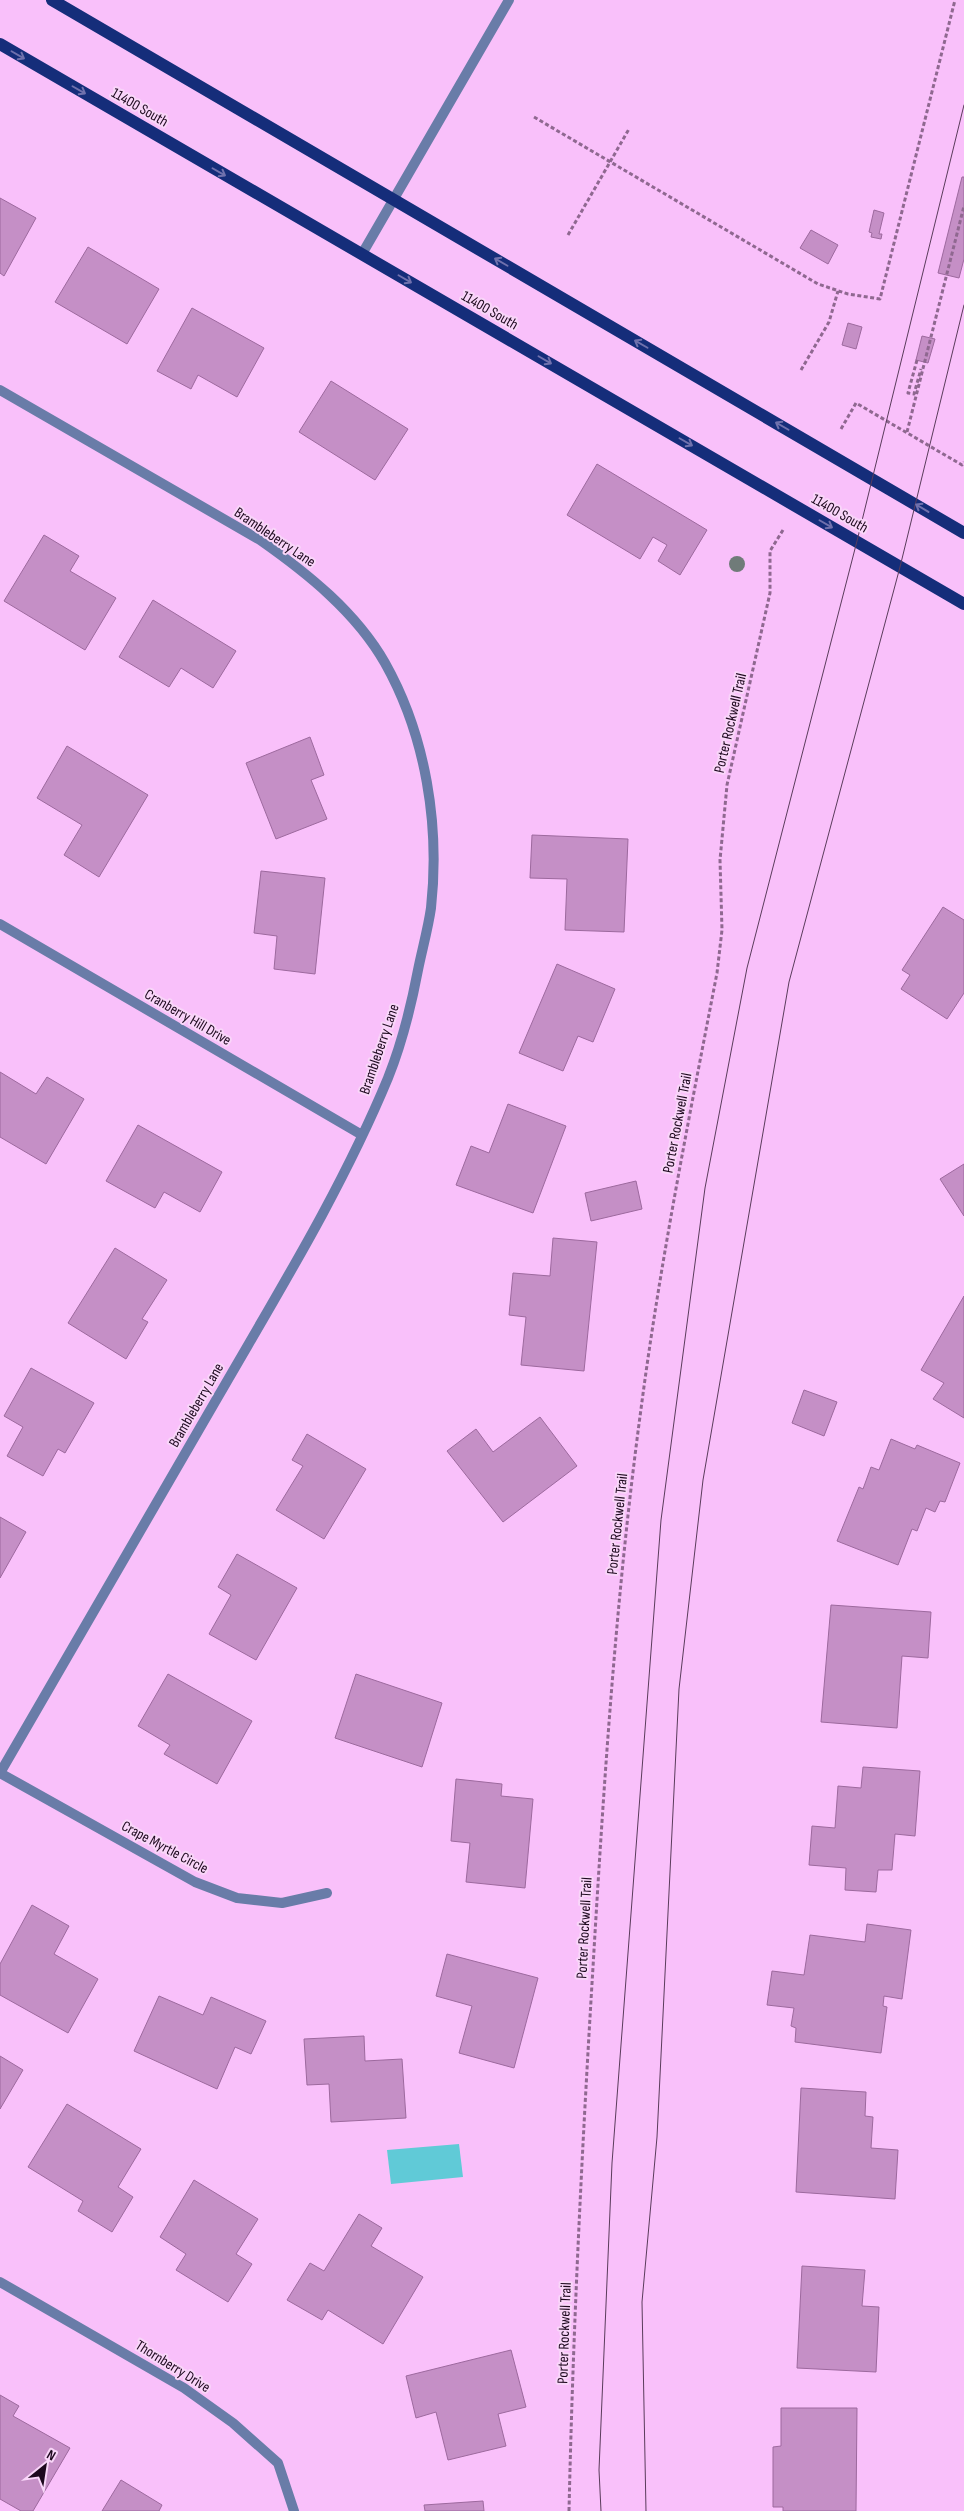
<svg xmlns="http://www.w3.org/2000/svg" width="964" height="2511" viewBox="0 0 964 2511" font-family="'Sofia Sans Condensed',sans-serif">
	<rect width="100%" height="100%" fill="#f9c0fa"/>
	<!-- water -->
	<path fill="#60cad7" d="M 459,2144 L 463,2177 L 391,2184 L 387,2150 Z"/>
	<!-- building -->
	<path fill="#c58fc6" stroke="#9d699e" d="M 962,177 L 964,177 L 964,259 L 959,278 L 938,273 Z
		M 0,198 L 36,218 L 4,276 L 0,273 Z
		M 874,210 L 884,213 L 879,234 L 882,234 L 881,239 L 871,237 L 872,233 L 869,232 Z
		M 811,230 L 838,245 L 828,264 L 800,248 Z
		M 88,247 L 159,289 L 127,344 L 55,302 Z
		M 192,308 L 264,348 L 237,397 L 198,375 L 191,389 L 157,371 Z
		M 848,323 L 862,327 L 856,349 L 842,345 Z
		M 922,336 L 935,339 L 928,363 L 916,360 Z
		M 331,381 L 408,429 L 375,480 L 299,432 Z
		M 597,464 L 707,530 L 680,575 L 658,561 L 667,545 L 653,537 L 640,559 L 567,515 Z
		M 44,535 L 79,556 L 70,571 L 116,598 L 85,650 L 4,601 Z
		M 153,600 L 236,651 L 213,688 L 181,668 L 169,687 L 119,657 Z
		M 310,737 L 324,775 L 311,780 L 327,819 L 276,839 L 246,763 Z
		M 67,746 L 148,795 L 99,877 L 64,855 L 82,825 L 37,798 Z
		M 532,835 L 628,839 L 624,932 L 565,930 L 567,879 L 530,878 Z
		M 261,871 L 325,878 L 315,974 L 274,969 L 277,936 L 254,933 Z
		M 943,907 L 964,920 L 964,993 L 947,1019 L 901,989 L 910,975 L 902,970 Z
		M 557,964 L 615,989 L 593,1042 L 578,1036 L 563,1071 L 519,1053 Z
		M 0,1072 L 36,1094 L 47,1077 L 84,1099 L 46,1164 L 0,1137 Z
		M 508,1104 L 566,1126 L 533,1213 L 456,1185 L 471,1146 L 489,1153 Z
		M 138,1125 L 222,1172 L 200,1212 L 164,1192 L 155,1208 L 106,1181 Z
		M 964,1164 L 964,1216 L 940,1179 Z
		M 636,1181 L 642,1209 L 591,1221 L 585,1193 Z
		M 553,1238 L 597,1242 L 584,1371 L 521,1365 L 526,1317 L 509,1315 L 513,1273 L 550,1276 Z
		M 115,1248 L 167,1280 L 142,1319 L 148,1322 L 126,1359 L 68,1323 Z
		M 964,1296 L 964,1418 L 933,1399 L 944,1383 L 921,1370 Z
		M 31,1368 L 94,1403 L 65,1453 L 58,1449 L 43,1476 L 7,1456 L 23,1427 L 4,1416 Z
		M 804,1390 L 837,1402 L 824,1436 L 792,1423 Z
		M 540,1417 L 577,1466 L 503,1522 L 447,1451 L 476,1429 L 493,1452 Z
		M 307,1434 L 366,1469 L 324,1539 L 276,1510 L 303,1466 L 292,1460 Z
		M 891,1439 L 915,1449 L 917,1445 L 960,1463 L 945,1502 L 940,1501 L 935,1512 L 926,1508 L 917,1531 L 912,1529 L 898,1565 L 837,1541 L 859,1487 L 863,1489 L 871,1467 L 879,1470 Z
		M 0,1517 L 26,1532 L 0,1578 Z
		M 237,1554 L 297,1588 L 256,1660 L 209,1634 L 231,1595 L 218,1587 Z
		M 831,1605 L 931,1612 L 928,1658 L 902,1656 L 897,1728 L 821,1722 Z
		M 168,1674 L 252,1721 L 217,1784 L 164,1754 L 170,1745 L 138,1726 Z
		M 356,1674 L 442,1703 L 422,1767 L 335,1738 Z
		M 863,1767 L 920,1771 L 915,1836 L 895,1834 L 892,1870 L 878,1870 L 876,1892 L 845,1890 L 846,1868 L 809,1865 L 812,1826 L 835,1828 L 838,1786 L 861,1788 Z
		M 456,1779 L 502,1784 L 501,1796 L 533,1799 L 525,1888 L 466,1882 L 470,1843 L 451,1841 Z
		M 32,1905 L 69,1926 L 54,1954 L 98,1979 L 68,2033 L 0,1995 L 0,1964 Z
		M 867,1924 L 911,1930 L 902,1999 L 884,1996 L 883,2006 L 887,2007 L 881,2053 L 795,2042 L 796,2028 L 791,2026 L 794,2008 L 767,2005 L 772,1971 L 804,1975 L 810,1935 L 865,1942 Z
		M 447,1954 L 538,1978 L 514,2068 L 459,2053 L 472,2006 L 436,1996 Z
		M 159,1996 L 203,2015 L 211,1997 L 266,2021 L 251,2054 L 235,2047 L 217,2089 L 134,2051 Z
		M 364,2036 L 365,2061 L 402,2059 L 406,2118 L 331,2122 L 329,2084 L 307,2085 L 304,2039 Z
		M 0,2056 L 23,2070 L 0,2109 Z
		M 801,2088 L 866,2092 L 865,2116 L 873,2117 L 871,2148 L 898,2150 L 895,2199 L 796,2192 Z
		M 67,2104 L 141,2149 L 118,2187 L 133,2197 L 112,2232 L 78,2211 L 83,2201 L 28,2167 Z
		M 194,2180 L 258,2219 L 236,2254 L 252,2264 L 228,2302 L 176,2270 L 186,2254 L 160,2237 Z
		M 359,2214 L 382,2228 L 371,2246 L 423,2277 L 383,2344 L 328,2310 L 322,2320 L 287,2300 L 310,2263 L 324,2271 Z
		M 802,2266 L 865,2270 L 862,2306 L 879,2307 L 876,2372 L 797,2368 Z
		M 511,2350 L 526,2407 L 498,2414 L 506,2446 L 448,2460 L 436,2412 L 416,2418 L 406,2376 Z
		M 0,2395 L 19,2406 L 13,2416 L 70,2448 L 33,2511 L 21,2511 L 0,2499 Z
		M 781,2408 L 857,2408 L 856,2511 L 783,2511 L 783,2507 L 773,2507 L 773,2447 L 781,2446 Z
		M 121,2480 L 162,2505 L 159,2511 L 102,2511 Z
		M 483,2501 L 484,2511 L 425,2511 L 424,2505 Z"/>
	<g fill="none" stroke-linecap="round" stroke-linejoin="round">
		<!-- path -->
		<path stroke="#8f6890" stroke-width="3" stroke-dasharray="4 2.5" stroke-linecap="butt" d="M 534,117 L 818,284 L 848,294 L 880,299 L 955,0
			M 568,235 L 629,129
			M 917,360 L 908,393 L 914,394 L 921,369
			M 801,370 L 829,322 L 838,291
			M 841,429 L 856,403 L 962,465 L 964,462
			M 907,432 L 964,206
			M 569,2511 C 573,2330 582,2148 593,1967 C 604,1781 616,1594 641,1409 C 660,1263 689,1118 717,973 L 722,930 L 720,860 L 727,785 L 770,593 L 770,551 L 783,530"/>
		<!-- service -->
		<path stroke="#697ca8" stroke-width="10" d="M 362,254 L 509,0"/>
		<!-- minor -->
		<path stroke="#697ca8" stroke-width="10" d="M 0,390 L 260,540 C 307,573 356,612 385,663 C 426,736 440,825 431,908 C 428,929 422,950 418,970 C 411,1007 402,1043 388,1078 C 342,1189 279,1291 219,1395 C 146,1521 73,1647 0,1773
			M 0,924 L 362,1135
			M 0,1773 L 195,1882 L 237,1898 L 282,1903 L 327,1893
			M 0,2282 L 184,2388 L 233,2423 L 278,2463 L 294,2511"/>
		<!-- primary -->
		<path stroke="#152d7a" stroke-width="12" d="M 52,0 L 964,533
			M 0,44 L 964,604"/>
		<!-- tram -->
		<path stroke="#5a3c5b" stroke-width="1" d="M 601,2511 L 599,2470 L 612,2163 L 661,1520 L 705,1188 L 747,968 L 857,541 L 964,105
			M 646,2511 L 642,2302 L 657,2137 L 679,1689 L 703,1480 L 789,982 L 900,567 L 964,305"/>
	</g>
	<!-- trees -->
	<circle fill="#707b79" cx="737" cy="564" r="8"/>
	<!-- one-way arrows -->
	<defs><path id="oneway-shaft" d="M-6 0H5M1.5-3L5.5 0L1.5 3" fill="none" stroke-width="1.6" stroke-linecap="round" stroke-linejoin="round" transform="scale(1.25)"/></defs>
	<g stroke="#7071ad">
		<use href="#oneway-shaft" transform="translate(18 55) rotate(30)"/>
		<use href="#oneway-shaft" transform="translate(79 90) rotate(30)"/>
		<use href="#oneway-shaft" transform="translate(219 172) rotate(30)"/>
		<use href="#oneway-shaft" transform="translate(501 262) rotate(-150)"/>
		<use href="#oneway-shaft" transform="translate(405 279) rotate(30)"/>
		<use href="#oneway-shaft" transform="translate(641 344) rotate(-150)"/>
		<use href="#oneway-shaft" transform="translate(545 360) rotate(30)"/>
		<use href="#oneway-shaft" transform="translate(782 426) rotate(-150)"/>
		<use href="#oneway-shaft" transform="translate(686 442) rotate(30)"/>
		<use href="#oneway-shaft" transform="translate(922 508) rotate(-149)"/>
		<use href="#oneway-shaft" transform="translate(826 524) rotate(30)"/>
	</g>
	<g text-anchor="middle" stroke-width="4" stroke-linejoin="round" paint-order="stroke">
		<!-- street labels -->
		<g font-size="15" fill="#1d091e" stroke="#f9d6f9">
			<text transform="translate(140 107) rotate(30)" y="5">11400 South</text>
			<text transform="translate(490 310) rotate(30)" y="5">11400 South</text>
			<text transform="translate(840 513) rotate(30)" y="5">11400 South</text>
			<text transform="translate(275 537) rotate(34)" y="5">Brambleberry Lane</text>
			<text transform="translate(730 723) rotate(-77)" y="5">Porter Rockwell Trail</text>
			<text transform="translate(188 1017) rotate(30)" y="5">Cranberry Hill Drive</text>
			<text transform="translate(379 1049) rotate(-71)" y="5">Brambleberry Lane</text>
			<text transform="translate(677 1123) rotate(-79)" y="5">Porter Rockwell Trail</text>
			<text transform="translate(196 1405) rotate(-60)" y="5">Brambleberry Lane</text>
			<text transform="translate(617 1524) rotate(-84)" y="5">Porter Rockwell Trail</text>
			<text transform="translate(165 1847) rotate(28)" y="5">Crape Myrtle Circle</text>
			<text transform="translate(584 1928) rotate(-87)" y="5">Porter Rockwell Trail</text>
			<text transform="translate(564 2333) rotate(-88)" y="5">Porter Rockwell Trail</text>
			<text transform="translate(173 2366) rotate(32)" y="5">Thornberry Drive</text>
		</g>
	</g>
	<!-- north arrow -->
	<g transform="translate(45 2466) rotate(30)" stroke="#f9d6f9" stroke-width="4" paint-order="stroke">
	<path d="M0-4L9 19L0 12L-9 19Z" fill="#1d091e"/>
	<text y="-8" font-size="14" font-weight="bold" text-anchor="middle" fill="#1d091e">N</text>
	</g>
</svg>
